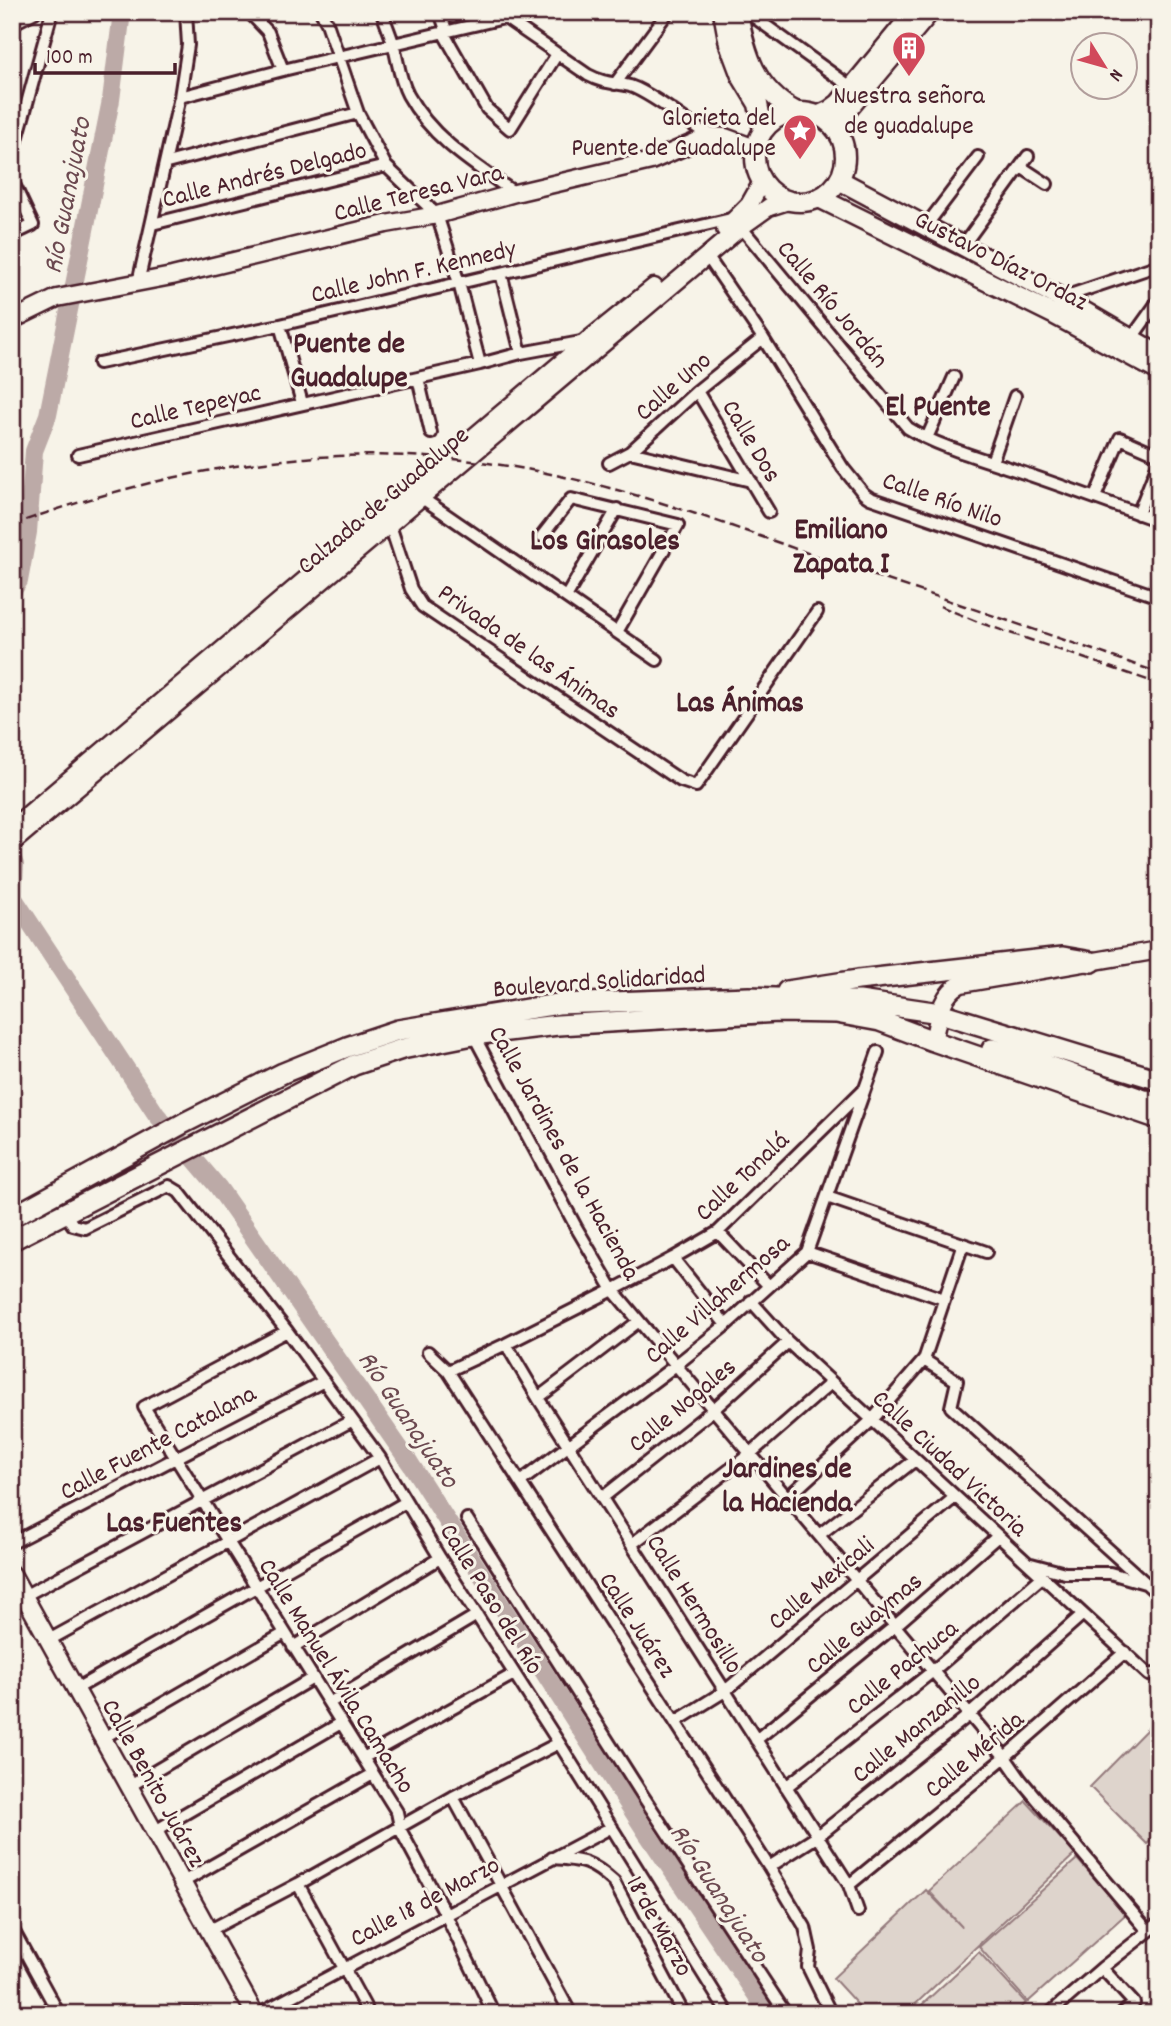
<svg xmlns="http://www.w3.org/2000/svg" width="1171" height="2026" viewBox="0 0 1171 2026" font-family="Dekko,sans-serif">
	<defs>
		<pattern id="garden-dots" width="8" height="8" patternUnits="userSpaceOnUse" patternTransform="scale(1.75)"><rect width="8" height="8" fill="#ded4cc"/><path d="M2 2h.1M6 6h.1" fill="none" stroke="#c0b6af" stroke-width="1.8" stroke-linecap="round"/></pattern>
	</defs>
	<rect width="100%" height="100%" fill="#f7f3e8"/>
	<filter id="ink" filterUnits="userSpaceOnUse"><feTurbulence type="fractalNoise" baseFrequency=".0143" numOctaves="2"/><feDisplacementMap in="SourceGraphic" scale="14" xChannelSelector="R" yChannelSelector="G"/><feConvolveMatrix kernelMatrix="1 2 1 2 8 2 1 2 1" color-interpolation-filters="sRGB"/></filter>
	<g filter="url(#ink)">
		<!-- garden -->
		<path fill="url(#garden-dots)" stroke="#947a7c" stroke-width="2" d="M 844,189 L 1034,293 L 1032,296 L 842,193 Z"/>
		<!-- pitch -->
		<path fill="#ded4cc" stroke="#947a7c" stroke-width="2" d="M 1159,1717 L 1159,1833 L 1147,1844 L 1090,1787 Z
			M 1026,1801 L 1075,1854 L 905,2014 L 866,2014 L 833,1978 L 926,1890 L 962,1927 L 929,1891 Z
			M 1077,1859 L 1126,1914 L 1028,2002 L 979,1947 Z
			M 979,1952 L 1026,2003 L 1014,2014 L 912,2014 Z"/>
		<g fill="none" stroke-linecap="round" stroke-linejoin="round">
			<!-- river -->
			<path stroke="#bcaaa7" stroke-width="18" d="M 12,592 L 19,581 L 28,532 L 34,451 L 48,415 L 111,100 L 122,12
				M 12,857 L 15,865 L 13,897 L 156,1114 L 218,1187 L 410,1463 L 646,1832 L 769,2014"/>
			<!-- street casing -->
			<g stroke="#4a1f2b" stroke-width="16">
				<path id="street" d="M 249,12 L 268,32 L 283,70
					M 321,12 L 327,23 L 358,113 L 386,166 L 437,215 L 459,283 L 480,364
					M 382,12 C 385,22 390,33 393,43 C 398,60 399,78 408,95 C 432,139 475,165 515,193
					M 440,12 L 446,30
					M 747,12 L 851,87
					M 501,15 L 588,75 C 605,84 613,82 630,86 C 651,93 689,123 709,136
					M 12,24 L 35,12
					M 443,32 L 487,109 L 510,129 L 557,54
					M 615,84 L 668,12
					M 180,97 L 283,70 L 504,18
					M 12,158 L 52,12
					M 167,163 L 358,113
					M 1021,167 L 1047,184
					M 12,180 L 33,225 L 12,235
					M 152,224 L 386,166
					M 741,227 L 908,428 C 936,446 983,459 1015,470 C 1063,486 1111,504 1159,521
					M 925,227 L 978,157
					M 962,247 L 1028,156
					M 707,256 L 763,338 L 843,468 L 864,494 L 870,498 L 1159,597
					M 501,273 L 521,353
					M 138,283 L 180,97 L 188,45 L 186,12
					M 1061,298 L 1159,265
					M 280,325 L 302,403
					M 1131,339 L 1159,300
					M 99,363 L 280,325 L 735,218
					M 418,378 L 431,433
					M 697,391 L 769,512
					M 927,438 L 954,377
					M 630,452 L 751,481
					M 78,455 L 480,364 L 521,353 L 586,341
					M 992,462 L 1015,396
					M 609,463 L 630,452 L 697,391 L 763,338
					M 1095,497 L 1120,438 L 1159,455
					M 422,498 L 657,660
					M 1138,514 L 1159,461
					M 388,519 L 411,589 L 422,606 L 681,781 L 696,786 L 817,612
					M 542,536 L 571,499 L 678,525 L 617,632
					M 566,597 L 617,509
					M 473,1034 L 576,1227 L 613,1290 L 1005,1757 L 1021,1780 L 1148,1931
					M 827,1197 L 986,1252
					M 65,1213 L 73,1225 L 85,1228 L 169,1186 L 179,1192 L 287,1331 L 380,1458 L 440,1558 L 559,1743 L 728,2014
					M 718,1232 L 769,1286
					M 807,1252 L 944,1299
					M 673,1258 L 726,1325
					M 751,1301 L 788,1342 L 1149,1675 L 1159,1673
					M 287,1331 L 144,1407 L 397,1812 L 401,1831 L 446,1915 L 494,2014
					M 506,1344 L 538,1398 L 849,1885 L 858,1911
					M 428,1352 L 448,1371 L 769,1867 L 805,1927 L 810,1950 L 808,1967 L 831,2014
					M 924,1360 L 957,1381 L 951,1407 L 1159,1595
					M 448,1371 L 506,1344 L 613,1290 L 673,1258 L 718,1232 L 862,1091
					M 538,1398 L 639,1321
					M 520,1482 L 676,1365 L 726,1325 L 807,1252 L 878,1052
					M 788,1497 L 872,1420 L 924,1360 L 963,1244
					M 602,1498 L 713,1410 L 788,1342
					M 467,1519 L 643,1796 L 786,2014
					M 819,1535 L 915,1460
					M 12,1543 L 324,1381
					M 632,1544 L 750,1454 L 831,1383
					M 1031,1564 L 1065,1573 L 1110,1573 L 1145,1583
					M 24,1596 L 351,1421
					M 49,1640 L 380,1458
					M 293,1647 L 440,1558
					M 76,1689 L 406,1502
					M 329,1703 L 477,1615
					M 675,1722 L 725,1691 L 955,1497
					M 103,1738 L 285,1633
					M 756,1740 L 895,1626 L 998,1536
					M 363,1758 L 514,1674
					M 130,1786 L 313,1678
					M 786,1787 L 933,1671 L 1042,1577
					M 453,1797 L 571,2014
					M 155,1831 L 341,1723
					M 552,1858 C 583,1860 591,1861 614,1882 L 684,2014
					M 769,1867 L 818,1836 L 969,1715 L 1083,1614
					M 183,1882 L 373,1774
					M 298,1884 L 369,2014
					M 849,1885 L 1005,1757 L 1125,1652
					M 12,1928 L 59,2014
					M 210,1930 L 298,1884 L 453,1797 L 559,1743
					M 1102,1968 L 1134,2003 L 1122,2014
					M 185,2014 L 198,2014
					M 259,2014 L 612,1827
					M 1049,2014 L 1102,1968 L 1159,1923"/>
			</g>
			<!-- secondary casing -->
			<g stroke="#4a1f2b" stroke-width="21">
				<path id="secondary" d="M 817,115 L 830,109 L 838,103 L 913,12
					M 836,129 L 841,119 L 931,12
					M 725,229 L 749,205 L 762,182
					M 12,320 L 57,298 L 172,276 L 386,224 L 437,215 L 515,193 L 651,161 L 709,136 L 725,137 L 755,148
					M 12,828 L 587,341 L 654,287
					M 12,843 L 741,227 L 769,207 L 788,201
					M 933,1041 C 938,1021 940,994 961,984 L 1159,950
					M 12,1574 L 255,2014"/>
			</g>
			<!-- primary casing -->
			<g stroke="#4a1f2b" stroke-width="23">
				<path id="primary" d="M 723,12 L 729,44 L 741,76 L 758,104 L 763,130
					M 738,12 C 745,54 756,90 795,111
					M755 157a45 45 0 1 1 90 0a45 45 0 1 1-90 0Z
					M 839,180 L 1061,298 L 1159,355
					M 819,198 L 1055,315 L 1159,371"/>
			</g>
			<!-- highway casing -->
			<g stroke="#4a1f2b" stroke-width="24">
				<path id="highway" d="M 787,991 L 858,980 L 1063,957 L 1092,962
					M 992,1049 L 1031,1060 L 1144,1100 L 1159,1101
					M 12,1217 L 184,1123 L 283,1073 L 347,1047 L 398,1030 L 558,1004 L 749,997 L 859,1001 L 940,1013 L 1159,1080
					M 12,1240 L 354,1065 L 402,1049 L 473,1035 L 558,1025 L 778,1012 L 836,1013 L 880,1021 L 933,1041 L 1159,1119"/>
			</g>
			<!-- street -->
			<use href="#street" stroke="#f7f3e8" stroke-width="10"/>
			<!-- secondary -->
			<use href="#secondary" stroke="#f7f3e8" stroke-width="16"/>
			<!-- primary -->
			<use href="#primary" stroke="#f7f3e8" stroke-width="18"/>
			<!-- highway -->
			<use href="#highway" stroke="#f7f3e8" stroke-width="19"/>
			<!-- rail -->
			<path stroke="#4a1f2b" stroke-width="2.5" stroke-dasharray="10 5" stroke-linecap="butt" d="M 12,525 C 196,458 377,433 569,478 C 663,499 752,534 842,565 C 948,600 1054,636 1159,673
				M 940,606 L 978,622 L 1159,684"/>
		</g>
	</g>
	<!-- icons -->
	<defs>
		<g id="building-pin" transform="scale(1.75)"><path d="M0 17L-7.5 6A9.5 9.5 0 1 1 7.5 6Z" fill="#d1495b" stroke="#f7f3e8"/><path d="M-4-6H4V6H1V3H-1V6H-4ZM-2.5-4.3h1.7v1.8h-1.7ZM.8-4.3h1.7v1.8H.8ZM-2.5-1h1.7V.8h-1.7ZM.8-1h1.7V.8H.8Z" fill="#fff"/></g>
		<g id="sight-pin" transform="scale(1.75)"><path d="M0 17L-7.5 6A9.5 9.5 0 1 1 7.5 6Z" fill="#d1495b" stroke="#f7f3e8"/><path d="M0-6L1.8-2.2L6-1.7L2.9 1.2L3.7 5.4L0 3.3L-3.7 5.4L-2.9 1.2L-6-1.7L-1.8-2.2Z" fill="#fff"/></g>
	</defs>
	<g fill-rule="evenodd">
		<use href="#building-pin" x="909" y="48"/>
		<use href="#sight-pin" x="800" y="131"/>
	</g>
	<g text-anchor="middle" stroke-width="6" stroke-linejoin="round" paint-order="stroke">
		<!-- poi labels -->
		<g font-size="26" fill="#4a1f2b" stroke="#f7f3e8">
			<text x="909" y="103">Nuestra señora<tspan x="909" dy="30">de guadalupe</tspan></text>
			<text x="776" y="125" text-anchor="end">Glorieta del<tspan x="776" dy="30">Puente de Guadalupe</tspan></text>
		</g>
		<!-- street labels -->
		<g font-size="26" fill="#4a1f2b" stroke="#f7f3e8">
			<text transform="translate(264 173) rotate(-14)" y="9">Calle Andrés Delgado</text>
			<text transform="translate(418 191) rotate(-14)" y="9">Calle Teresa Vara</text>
			<text transform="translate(1002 259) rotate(27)" y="9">Gustavo Díaz Ordaz</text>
			<text transform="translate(413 270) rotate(-13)" y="9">Calle John F. Kennedy</text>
			<text transform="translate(834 303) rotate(50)" y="9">Calle Río Jordán</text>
			<text transform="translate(672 385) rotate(-41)" y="9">Calle Uno</text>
			<text transform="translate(195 405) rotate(-13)" y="9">Calle Tepeyac</text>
			<text transform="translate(753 440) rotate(59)" y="9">Calle Dos</text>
			<text transform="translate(943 498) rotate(19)" y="9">Calle Río Nilo</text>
			<text transform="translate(382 499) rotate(-40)" y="9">Calzada de Guadalupe</text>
			<text transform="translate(530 650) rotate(35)" y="9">Privada de las Ánimas</text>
			<text transform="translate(599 980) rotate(-4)" y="9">Boulevard Solidaridad</text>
			<text transform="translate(566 1152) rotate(61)" y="9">Calle Jardines de la Hacienda</text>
			<text transform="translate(741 1175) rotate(-43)" y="9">Calle Tonalá</text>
			<text transform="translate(716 1298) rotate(-41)" y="9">Calle Villahermosa</text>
			<text transform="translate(681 1404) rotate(-40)" y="9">Calle Nogales</text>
			<text transform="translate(157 1441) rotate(-28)" y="9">Calle Fuente Catalana</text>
			<text transform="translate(951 1462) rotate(43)" y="9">Calle Ciudad Victoria</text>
			<text transform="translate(820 1582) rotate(-40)" y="9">Calle Mexicali</text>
			<text transform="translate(493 1598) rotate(58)" y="9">Calle Paso del Río</text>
			<text transform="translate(696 1603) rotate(58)" y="9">Calle Hermosillo</text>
			<text transform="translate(863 1622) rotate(-40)" y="9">Calle Guaymas</text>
			<text transform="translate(639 1624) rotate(57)" y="9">Calle Juárez</text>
			<text transform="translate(901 1666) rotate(-39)" y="9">Calle Pachuca</text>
			<text transform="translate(338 1675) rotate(58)" y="9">Calle Manuel Ávila Camacho</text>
			<text transform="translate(915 1727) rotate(-39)" y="9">Calle Manzanillo</text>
			<text transform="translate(973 1753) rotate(-40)" y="9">Calle Mérida</text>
			<text transform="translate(155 1782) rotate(61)" y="9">Calle Benito Juárez</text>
			<text transform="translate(424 1900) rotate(-28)" y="9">Calle 18 de Marzo</text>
			<text transform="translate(661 1925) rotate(61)" y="9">18 de Marzo</text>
		</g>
		<!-- water labels -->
		<g font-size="28" font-style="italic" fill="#6c4950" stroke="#f7f3e8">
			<text transform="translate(65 195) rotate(-79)" y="10">Río Guanajuato</text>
			<text transform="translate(410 1418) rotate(56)" y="10">Río Guanajuato</text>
			<text transform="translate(721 1892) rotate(57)" y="10">Río Guanajuato</text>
		</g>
		<!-- quarter labels -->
		<g font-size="30" font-weight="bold" fill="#4a1f2b" stroke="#f7f3e8">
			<text x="349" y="352">Puente de<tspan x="349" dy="34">Guadalupe</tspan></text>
			<text x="938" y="415">El Puente</text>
			<text x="841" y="538">Emiliano<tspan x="841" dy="34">Zapata I</tspan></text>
			<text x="605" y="549">Los Girasoles</text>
			<text x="740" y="711">Las Ánimas</text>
			<text x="787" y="1477">Jardines de<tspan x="787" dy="34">la Hacienda</tspan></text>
			<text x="174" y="1531">Las Fuentes</text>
		</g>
	</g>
	<!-- margin -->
	<rect width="1171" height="2026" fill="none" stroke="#f7f3e8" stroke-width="42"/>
	<rect x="21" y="21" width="1129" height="1984" fill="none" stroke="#4a1f2b" stroke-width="2.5" filter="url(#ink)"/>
	<!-- north arrow -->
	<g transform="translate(1104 66) rotate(127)"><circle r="33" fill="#f7f3e8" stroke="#b29e9c" stroke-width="2"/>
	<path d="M0-5L12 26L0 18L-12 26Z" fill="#d1495b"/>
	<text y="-10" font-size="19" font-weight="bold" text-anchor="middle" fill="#4a1f2b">N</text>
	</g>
	<!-- scale -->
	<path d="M35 63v10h140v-10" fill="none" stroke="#4a1f2b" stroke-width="3.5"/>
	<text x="46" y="63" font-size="21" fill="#4a1f2b" stroke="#f7f3e8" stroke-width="5" paint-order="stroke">100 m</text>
</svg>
